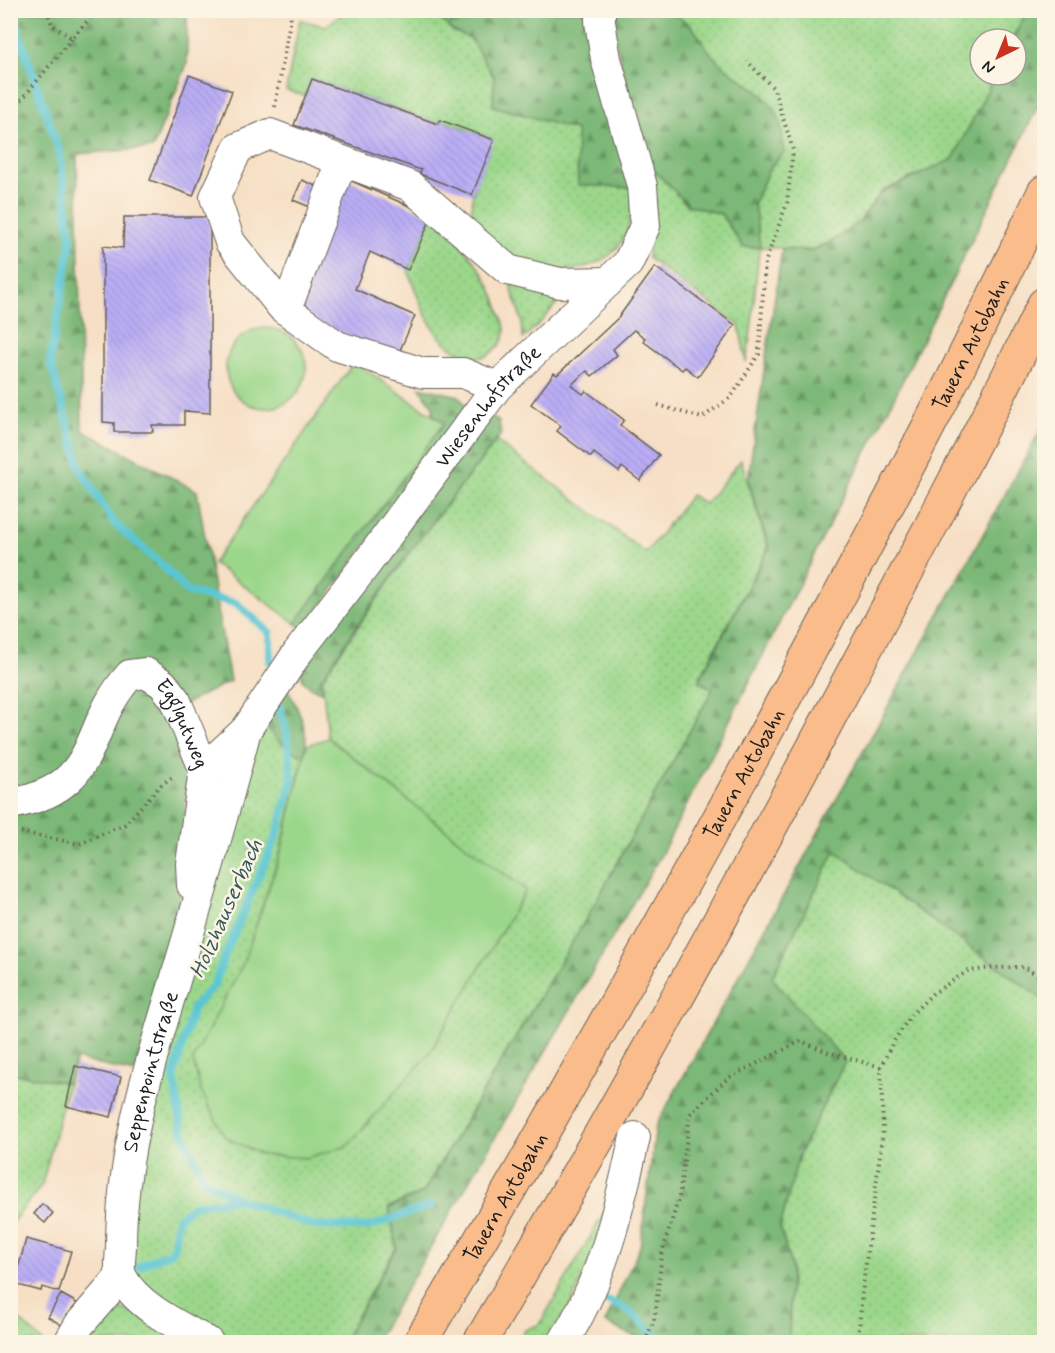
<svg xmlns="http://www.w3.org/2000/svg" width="1055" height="1353" viewBox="0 0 1055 1353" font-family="Mynerve,sans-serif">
	<defs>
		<pattern id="grass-dots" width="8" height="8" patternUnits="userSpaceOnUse" patternTransform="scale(1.5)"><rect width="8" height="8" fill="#9bd78b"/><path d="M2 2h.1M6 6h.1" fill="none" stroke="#85b877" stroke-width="1.8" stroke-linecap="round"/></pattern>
		<pattern id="forest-firs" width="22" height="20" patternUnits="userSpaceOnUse" patternTransform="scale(1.5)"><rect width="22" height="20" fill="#7cb877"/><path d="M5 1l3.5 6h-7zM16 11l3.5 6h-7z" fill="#659561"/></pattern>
		<pattern id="building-back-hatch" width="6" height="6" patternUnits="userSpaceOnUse" patternTransform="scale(1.5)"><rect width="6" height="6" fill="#baadf6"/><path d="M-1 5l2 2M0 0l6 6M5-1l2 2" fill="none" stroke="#9f94d2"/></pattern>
	</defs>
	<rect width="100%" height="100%" fill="#fcf5e5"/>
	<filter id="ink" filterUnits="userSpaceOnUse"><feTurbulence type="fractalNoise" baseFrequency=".0167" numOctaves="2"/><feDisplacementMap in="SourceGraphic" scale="12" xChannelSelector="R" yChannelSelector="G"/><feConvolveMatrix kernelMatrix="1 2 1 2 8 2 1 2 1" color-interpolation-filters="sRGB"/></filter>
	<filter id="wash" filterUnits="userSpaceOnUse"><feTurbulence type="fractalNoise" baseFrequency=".008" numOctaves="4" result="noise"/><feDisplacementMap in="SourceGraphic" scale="24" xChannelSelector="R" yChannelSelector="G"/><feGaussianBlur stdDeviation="1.35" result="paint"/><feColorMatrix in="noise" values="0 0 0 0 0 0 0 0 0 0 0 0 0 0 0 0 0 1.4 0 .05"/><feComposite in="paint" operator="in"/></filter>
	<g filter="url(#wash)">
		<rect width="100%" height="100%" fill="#f6dfc4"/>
		<!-- grass -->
		<path fill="url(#grass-dots)" stroke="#5c7a54" stroke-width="1.5" d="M 346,11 L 433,11 L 453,31 L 470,38 L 494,77 L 493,106 L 576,130 L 633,188 C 633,211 631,235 613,252 C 592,272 543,277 517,263 C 510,259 502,251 495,246 C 484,237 474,228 472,214 C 469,187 486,164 493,139 L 440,120 L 438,124 L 312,79 L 305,96 L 286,90 L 300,20 L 326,26 Z
			M 664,11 L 1027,11 L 1012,39 L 980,39 L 980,75 L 995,75 L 953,159 L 882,191 L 859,222 L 828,243 L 811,250 L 760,247 C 754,285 754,324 746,362 L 739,325 L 648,258 L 646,173 L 657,173 L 688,205 L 721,214 L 743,247 L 760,247 L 754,203 L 769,169 L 784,152 L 728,70 L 711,56 L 691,25 Z
			M 432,216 C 461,243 490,273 500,313 C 502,318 505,325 505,330 C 505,341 498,347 491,353 C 468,368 439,341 429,321 C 420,305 414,287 408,270 Z
			M 509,280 L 560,299 L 543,320 L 523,339 L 522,322 Z
			M 496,441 L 646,553 L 691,495 L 705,504 L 741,460 L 768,548 L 698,681 L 713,689 L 589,914 L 423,1192 L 389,1207 L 396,1247 L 342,1342 L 234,1342 L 145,1289 L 129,1260 L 137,1144 L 260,719 C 273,735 284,750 304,755 L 280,854 L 243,964 L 193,1060 L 526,890 L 473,851 L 328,738 L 322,679 L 409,553 Z
			M 835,851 L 1044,1000 L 1044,1342 L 789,1342 L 791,1266 L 780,1227 L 799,1155 L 845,1061 L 771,978 Z
			M 11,1073 L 68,1083 L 42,1185 L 11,1224 Z
			M 609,1204 L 602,1237 L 553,1342 L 518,1342 L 525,1330 L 540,1324 Z
			M 119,1308 L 136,1314 L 182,1342 L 77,1342 L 107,1309 Z
			M 11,1312 L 43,1342 L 11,1342 Z"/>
		<!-- forest -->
		<path fill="url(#forest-firs)" stroke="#4c6a4a" stroke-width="1.5" d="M 10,11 L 187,11 L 187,64 L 153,148 L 77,154 L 82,430 L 197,491 L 230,681 L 169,712 L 188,763 L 178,927 L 134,1073 L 76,1059 L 68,1083 L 11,1073 Z
			M 433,11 L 590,11 L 633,188 L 578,185 L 576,130 L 493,106 L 494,77 L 470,38 L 453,31 Z
			M 609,11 L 636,11 L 641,15 C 656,6 679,14 691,26 C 702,38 707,53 720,63 C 741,82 764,89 778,116 C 783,125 782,142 784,152 L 769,169 L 754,203 L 760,247 L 743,247 L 721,214 L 688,205 L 657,173 L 646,173 Z
			M 1027,11 L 1044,11 L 1044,94 L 895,396 L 661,855 L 375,1342 L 343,1342 L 397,1247 L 389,1208 L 424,1192 L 589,914 L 713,689 L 699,681 L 769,548 L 748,479 L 782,249 L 810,251 L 828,244 L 859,222 L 882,192 L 953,159 L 995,75 L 1016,75 L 1016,39 L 1013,39 Z
			M 419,387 L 459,396 L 467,408 L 304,629 L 295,623 L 444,423 L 432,413 L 434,408 Z
			M 492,416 L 499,422 L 501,434 L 409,553 L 354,630 L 322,678 L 323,693 L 312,688 L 303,681 L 300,666 Z
			M 1044,424 L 1044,1000 L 835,851 L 772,978 L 845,1061 L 799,1155 L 780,1227 L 791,1266 L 789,1342 L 647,1342 L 605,1323 L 640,1247 L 656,1126 Z
			M 285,685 C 297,706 311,731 304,755 C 284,750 273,735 260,719 Z"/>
		<!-- pitch -->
		<path fill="#9bd78b" stroke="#5c7a54" stroke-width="1.5" d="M226 368a40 40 0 1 1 80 0a40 40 0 1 1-80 0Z
			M 354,362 L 444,423 L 295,623 L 213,563 Z
			M 328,738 L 473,851 L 526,890 L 429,1054 L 347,1146 L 306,1158 L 262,1155 L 225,1137 L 201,1091 L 193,1060 L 243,964 L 280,855 L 307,745 Z"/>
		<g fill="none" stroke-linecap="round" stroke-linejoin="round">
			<!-- stream -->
			<path stroke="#5ac6d3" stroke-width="8" d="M 11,10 L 59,151 L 71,240 L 50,361 L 81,470 L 114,523 L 163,566 L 188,592 L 236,603 L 270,633 L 270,661
				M 280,708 L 287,734 L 292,781 L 277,834 L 225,955 L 214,985 L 193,1008 L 174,1075 L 182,1131 L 205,1181 L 239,1199 L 314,1226 L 368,1227 L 432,1205
				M 139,1266 L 173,1251 L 178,1218 L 195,1205 L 239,1199
				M 605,1300 C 627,1307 646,1324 660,1342"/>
		</g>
		<g id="blocks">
			<!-- building -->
			<path fill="url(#building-back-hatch)" d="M 189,75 L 232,91 L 193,196 L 150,180 Z
				M 312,79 L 438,124 L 440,120 L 494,140 L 472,195 L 420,174 L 421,170 L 294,125 Z
				M 340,176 L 432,216 L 408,270 L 370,252 L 355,289 L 415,316 L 397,357 L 297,314 Z
				M 302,180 L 318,187 L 310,207 L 293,200 Z
				M 124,217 L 210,217 L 210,413 L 184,411 L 184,425 L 152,425 L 153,432 L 114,432 L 114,423 L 103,422 L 103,246 L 123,248 Z
				M 655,267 L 735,325 L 698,377 L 685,367 L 682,370 L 643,341 L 645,338 L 634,330 L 613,349 L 617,355 L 592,376 L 587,371 L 571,385 L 583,394 L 586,391 L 624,420 L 620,425 L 659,455 L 640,481 L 622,467 L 619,472 L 594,453 L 591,457 L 557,431 L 561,426 L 531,404 L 554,373 L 557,375 L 618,318 Z
				M 75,1066 L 121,1077 L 111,1117 L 66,1106 Z
				M 42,1204 L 53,1213 L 45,1223 L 34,1214 Z
				M 26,1239 L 71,1251 L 59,1292 L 42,1287 L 41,1291 L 14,1284 Z
				M 61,1294 L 77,1303 L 63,1326 L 48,1317 Z"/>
		</g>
	</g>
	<g filter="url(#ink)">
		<use href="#blocks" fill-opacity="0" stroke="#686057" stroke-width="1.5"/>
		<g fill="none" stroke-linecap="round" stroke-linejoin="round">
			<!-- minor casing -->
			<g stroke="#686057" stroke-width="32">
				<g id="minor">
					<path d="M 286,310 L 342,161"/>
					<path d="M 497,387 L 463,373 L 423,373 L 337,346 L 282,307 L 230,242 L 215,197 L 238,148 L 270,134 L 410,186 L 508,270 L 560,283 L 608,282"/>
					<path id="s1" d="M 204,769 L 246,730 L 298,652 L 364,567 L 497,387 L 628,263 L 645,226 L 642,186 L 606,59 L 600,22 L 600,10"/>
					<path id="s2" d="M 10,804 C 104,788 81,728 130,675 L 146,673 L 163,684 L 176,701 L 204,769 L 191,864 L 192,885"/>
					<path d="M 69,1342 L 79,1325 L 121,1276"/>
					<path id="s3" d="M 208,1342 C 181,1327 136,1306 122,1277 C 118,1270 121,1254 121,1246 C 121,1155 148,1069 174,984 C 199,899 224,815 246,730"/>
					<path d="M 563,1342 C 603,1281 619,1207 635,1137"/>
				</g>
			</g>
			<!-- highway casing -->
			<g stroke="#686057" stroke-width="35">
				<g id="highway">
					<path id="s4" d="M 420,1342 C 600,1039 771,730 934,416 C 972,343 1008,267 1044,192"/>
					<path d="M 480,1342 C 605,1131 724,916 839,699 C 909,568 979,437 1044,304"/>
				</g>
			</g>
			<!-- path -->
			<path stroke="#686057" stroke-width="4" stroke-dasharray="1.5 4.5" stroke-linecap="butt" d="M 47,10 L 52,25 L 72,38 L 97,10
				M 275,107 L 292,10
				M 10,114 L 72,38
				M 658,405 L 702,418 L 731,397 L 759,354 L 765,263 L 787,203 L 793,150 L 774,89 L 747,61
				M 21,832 L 79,844 L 125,824 L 161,785 L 174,776
				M 645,1342 L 655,1317 L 662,1253 L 679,1197 L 690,1114 L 728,1078 L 801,1041 L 830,1053 L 881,1067
				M 858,1342 L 862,1293 L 883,1131 L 881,1067 L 892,1044 L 912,1014 L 932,994 L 968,971 L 993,968 L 1024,967 L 1044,979"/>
			<!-- minor -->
			<use href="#minor" stroke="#fff" stroke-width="30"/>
			<!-- highway -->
			<use href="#highway" stroke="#f9bc8a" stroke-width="33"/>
		</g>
	</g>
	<g text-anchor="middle" stroke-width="5" stroke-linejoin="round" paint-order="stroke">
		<!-- street labels -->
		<g font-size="21" fill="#1c1c1c" stroke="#fcf5e5">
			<text dy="7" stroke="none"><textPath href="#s4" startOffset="1140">Tauern Autobahn</textPath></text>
			<text dy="7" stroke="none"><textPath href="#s1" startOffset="462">Wiesenhofstraße</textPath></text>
			<text dy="7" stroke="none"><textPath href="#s2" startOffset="267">Egglgutweg</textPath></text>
			<text dy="7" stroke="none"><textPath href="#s4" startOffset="654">Tauern Autobahn</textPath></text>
			<text dy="7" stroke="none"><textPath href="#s3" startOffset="318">Seppenpointstraße</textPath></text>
			<text dy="7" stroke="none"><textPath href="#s4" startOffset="168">Tauern Autobahn</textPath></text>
		</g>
		<!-- water labels -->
		<g font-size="22" font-style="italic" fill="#32585c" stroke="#fcf5e5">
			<text transform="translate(225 908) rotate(-66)" y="8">Holzhauserbach</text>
		</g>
	</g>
	<!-- margin -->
	<rect width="1055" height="1353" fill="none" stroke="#fcf5e5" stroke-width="36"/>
	<!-- north arrow -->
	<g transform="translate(998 57) rotate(223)"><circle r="28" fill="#fcf5e5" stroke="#a29e95" stroke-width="1.5"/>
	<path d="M0-4.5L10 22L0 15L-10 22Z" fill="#c8321e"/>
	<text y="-9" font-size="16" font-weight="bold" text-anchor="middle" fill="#1c1c1c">N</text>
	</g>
</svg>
